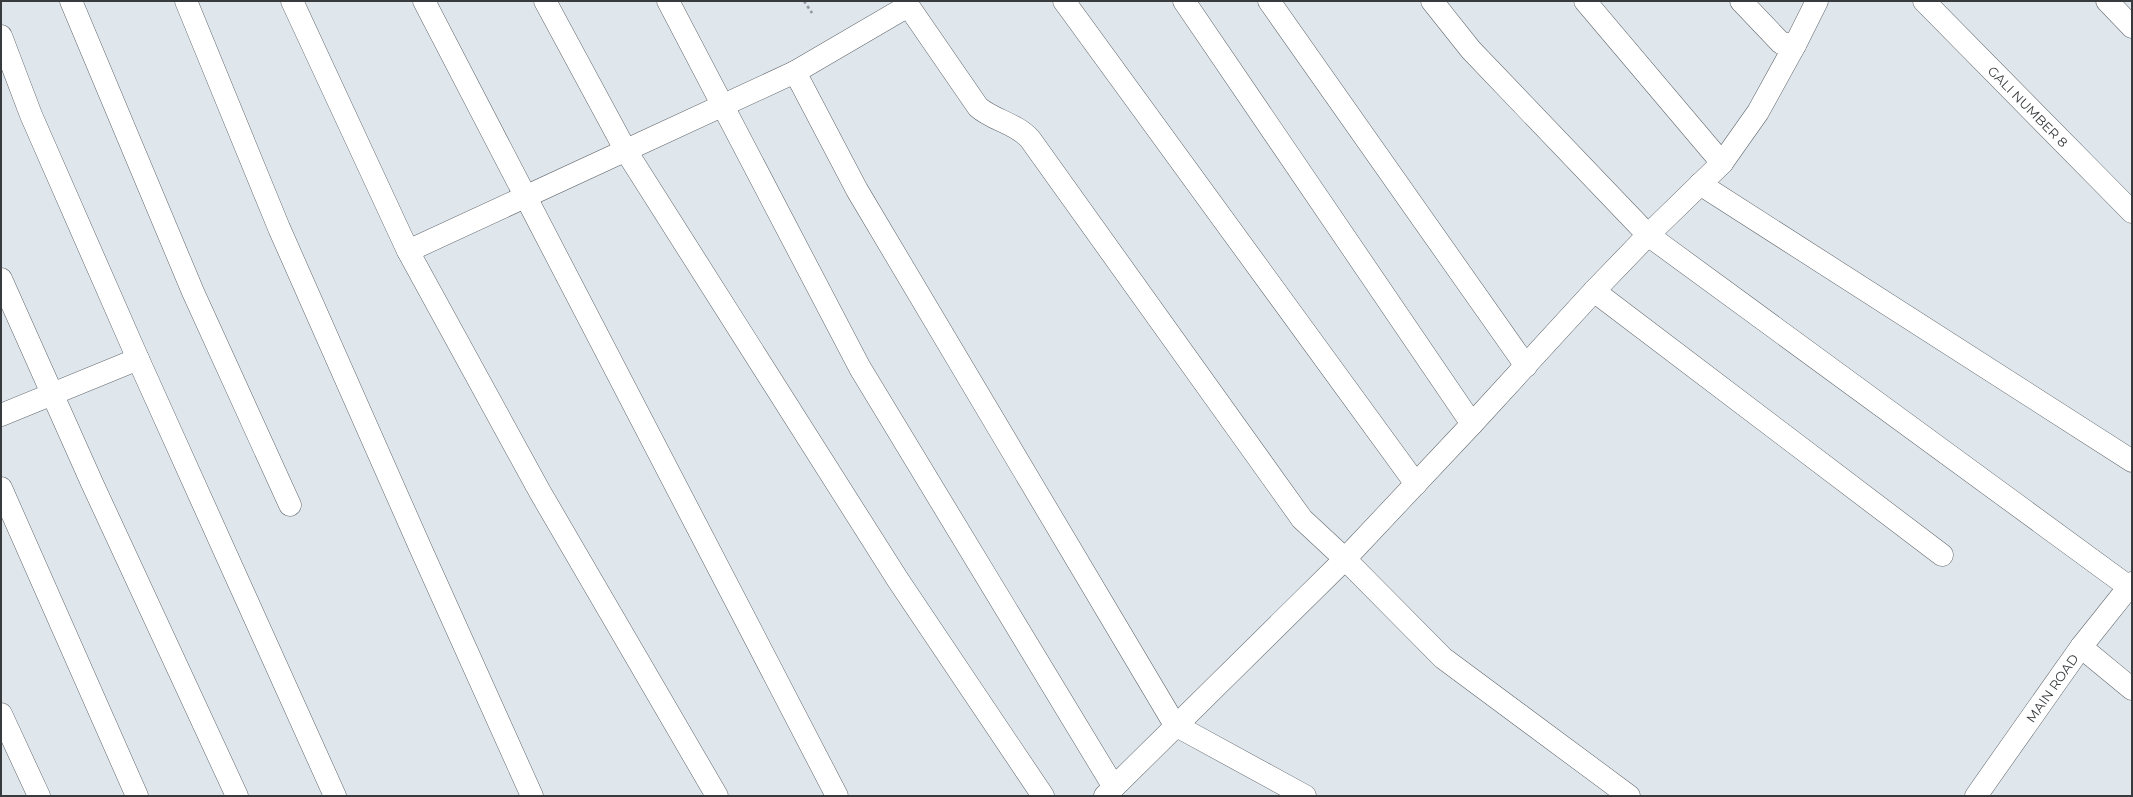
<svg xmlns="http://www.w3.org/2000/svg" width="2133" height="797" viewBox="0 0 2133 797" font-family="Montserrat,sans-serif">
	<rect width="100%" height="100%" fill="#dfe6ec"/>
	<g fill="none" stroke-linecap="round" stroke-linejoin="round">
		<!-- minor casing -->
		<g stroke="#62686d" stroke-width="23">
			<g id="minor">
				<path d="M 71,1 L 193,292 L 290,505"/>
				<path d="M 186,1 L 279,228 L 420,547 L 532,796"/>
				<path d="M 292,1 L 408,251 L 540,492 L 717,796"/>
				<path d="M 424,1 L 837,796"/>
				<path d="M 545,1 L 626,151 L 898,580 L 1043,796"/>
				<path d="M 668,1 L 860,368 L 1112,784 L 1120,780"/>
				<path d="M 905,1 L 978,107 C 994,121 1016,123 1030,139 L 1302,519 L 1345,559 L 1443,658 L 1629,796"/>
				<path d="M 1064,1 L 1416,484"/>
				<path d="M 1184,1 L 1472,424"/>
				<path d="M 1269,1 L 1526,366"/>
				<path d="M 1432,1 L 1471,50 L 1648,235 L 2129,587"/>
				<path d="M 1585,1 L 1722,163"/>
				<path d="M 1741,1 L 1781,43 L 1795,45"/>
				<path id="s1" d="M 1924,1 L 2132,212"/>
				<path d="M 2107,1 L 2132,27"/>
				<path d="M 1,36 L 31,115 L 138,359 L 335,796"/>
				<path d="M 795,72 L 857,190 L 1175,725 L 1305,796"/>
				<path d="M 1700,184 L 2132,461"/>
				<path d="M 408,251 L 795,72 L 908,6"/>
				<path d="M 1,279 L 92,483 L 237,796"/>
				<path d="M 1594,291 L 1942,555"/>
				<path d="M 1,415 L 138,359"/>
				<path d="M 1,488 L 137,796"/>
				<path d="M 2081,647 L 2132,689"/>
				<path d="M 1,714 L 39,796"/>
				<path d="M 1105,796 L 1345,559 L 1472,424 L 1594,291 L 1648,235 L 1722,163 L 1758,112 L 1795,45 L 1817,1"/>
				<path id="s2" d="M 1976,796 L 2081,647 L 2132,583"/>
			</g>
		</g>
		<!-- path -->
		<path stroke="#91969b" stroke-width="2.5" stroke-dasharray="3 3" stroke-linecap="butt" d="M 804,1 L 812,13"/>
		<!-- minor -->
		<use href="#minor" stroke="#fff" stroke-width="22"/>
	</g>
	<g text-anchor="middle" stroke-width="3" stroke-linejoin="round" paint-order="stroke">
		<!-- street labels -->
		<g font-size="13" fill="#383b3d" stroke="#fff">
			<text dy="5" stroke="none"><textPath href="#s1" startOffset="148">GALI NUMBER 8</textPath></text>
			<text dy="5" stroke="none"><textPath href="#s2" startOffset="132">MAIN ROAD</textPath></text>
		</g>
	</g>
	<!-- border -->
	<rect width="2133" height="797" fill="none" stroke="#383b3d" stroke-width="4"/>
</svg>
